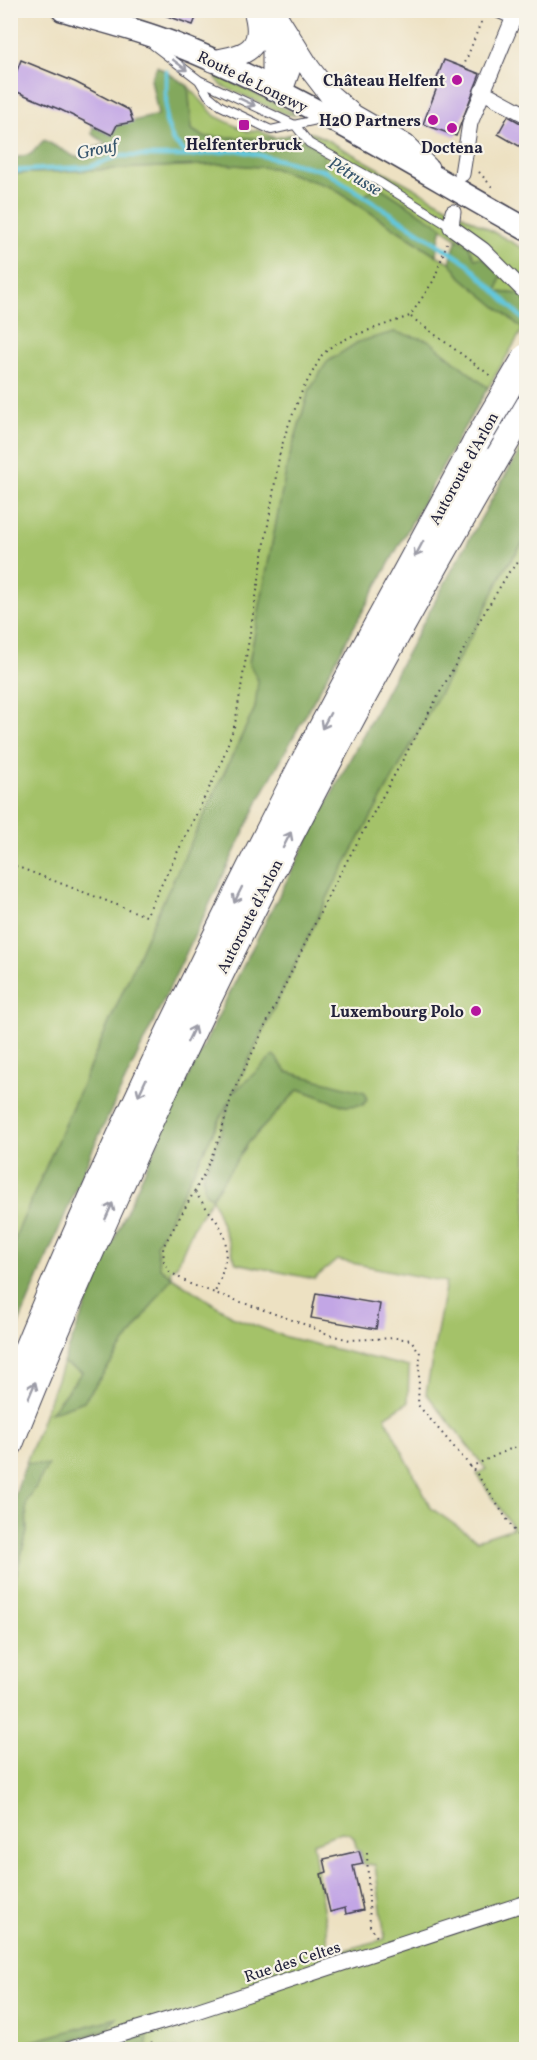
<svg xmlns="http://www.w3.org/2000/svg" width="537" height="2060" viewBox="0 0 537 2060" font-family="Vollkorn,serif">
	<rect width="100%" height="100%" fill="#f7f3e8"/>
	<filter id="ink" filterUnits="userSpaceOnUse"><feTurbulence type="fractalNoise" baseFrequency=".0167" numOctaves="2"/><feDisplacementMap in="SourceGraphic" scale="12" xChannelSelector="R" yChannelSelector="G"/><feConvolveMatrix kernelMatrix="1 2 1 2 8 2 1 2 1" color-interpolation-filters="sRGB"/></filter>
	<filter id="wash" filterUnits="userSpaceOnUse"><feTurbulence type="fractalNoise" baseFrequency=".008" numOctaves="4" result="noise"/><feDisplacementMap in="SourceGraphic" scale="24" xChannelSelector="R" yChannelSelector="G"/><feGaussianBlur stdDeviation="1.35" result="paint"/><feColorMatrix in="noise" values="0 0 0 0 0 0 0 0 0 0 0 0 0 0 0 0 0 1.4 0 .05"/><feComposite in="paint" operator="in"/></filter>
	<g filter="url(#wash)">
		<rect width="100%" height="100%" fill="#ede1c2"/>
		<!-- green -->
		<path fill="#a4c269" stroke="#637252" stroke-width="1.5" fill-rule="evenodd" d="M 219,76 L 294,113 L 295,115 L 285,114 L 222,86 L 216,78 Z
			M 188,86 L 215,116 L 248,132 L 258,130 L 275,138 L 204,137 L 192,130 Z
			M 300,132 L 312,133 L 322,137 L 526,250 L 526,300 L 520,294 L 497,292 L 475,260 L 469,246 L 378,186 L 364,196 L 325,171 L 309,143 L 288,135 Z
			M 222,164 L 273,168 L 331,187 L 436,255 L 450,262 L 461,277 L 523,329 L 488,388 L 428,340 L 309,391 L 287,466 L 249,663 L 259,681 L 255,708 L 151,927 L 17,1233 L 11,1260 L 11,174 Z
			M 526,539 L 526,2049 L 132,2049 L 147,2045 L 147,2033 L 99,2049 L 42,2049 L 107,2030 L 115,2019 L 11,2047 L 11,1596 L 27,1532 L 26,1504 L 47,1466 L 26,1463 L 63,1363 L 83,1371 L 51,1412 L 172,1277 L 160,1268 L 156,1245 L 232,1095 L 332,888 L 480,620 L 504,570 ZM 287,1072 L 364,1092 L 345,1106 L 299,1089 L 249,1142 L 211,1197 L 203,1175 L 219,1139 ZM 212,1198 L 236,1263 L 314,1279 L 337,1260 L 446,1282 L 426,1393 L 486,1469 L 477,1474 L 513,1528 L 477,1540 L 431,1508 L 385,1417 L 408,1402 L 409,1367 L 286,1337 L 235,1318 L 172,1277 L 170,1271 L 177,1265 L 194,1226 ZM 341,1832 C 356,1833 354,1839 357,1852 L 360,1851 L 363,1864 L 375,1865 L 385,1939 L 330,1954 L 313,1843 Z"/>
		<!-- forest -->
		<path fill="#83a85d" stroke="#52654c" stroke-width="1.5" d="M 157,66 L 188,86 L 192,130 L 204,137 L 275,138 L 288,135 L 309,143 L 324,153 L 325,171 L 364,196 L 378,186 L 442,227 L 436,255 L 331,187 L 273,168 L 222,164 L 11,174 L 10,159 L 31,154 L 44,140 L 75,157 L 88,157 L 93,148 L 107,144 L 92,134 L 93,126 L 112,135 L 117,125 L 158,115 L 151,79 Z
			M 457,238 L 469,246 L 475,259 L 482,257 L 501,275 L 497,292 L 520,294 L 526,300 L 526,322 L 523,329 L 461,277 L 450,262 Z
			M 394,332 L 428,340 L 488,388 L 461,433 L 262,794 L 95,1144 L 11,1342 L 10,1260 L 17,1233 L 151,927 L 255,708 L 258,681 L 249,663 L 287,466 L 309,391 L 327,362 L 358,342 Z
			M 526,440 L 526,539 L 504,570 L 480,620 L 332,888 L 233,1093 L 274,1055 L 287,1072 L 365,1092 L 367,1100 L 363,1105 L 345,1106 L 299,1089 L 249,1142 L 212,1197 L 205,1193 L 203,1176 L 219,1139 L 230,1099 L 156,1245 L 160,1268 L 172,1277 L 84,1401 L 50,1413 L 82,1372 L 63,1363 C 134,1182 220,1008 310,836 C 379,703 450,570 526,440 Z
			M 26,1463 L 48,1465 L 26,1504 L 27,1532 L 11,1596 L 11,1507 Z
			M 117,2018 L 107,2029 L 42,2049 L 11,2049 L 11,2047 Z
			M 148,2033 L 147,2045 L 132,2049 L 99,2050 Z"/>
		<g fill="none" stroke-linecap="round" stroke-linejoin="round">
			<!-- stream -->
			<path stroke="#62c8df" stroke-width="4.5" d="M 166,71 L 166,121 L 173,141 L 189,156
				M 10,171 L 89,167 L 119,156 L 189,156 L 238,150 L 325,171 L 467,263 L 526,322"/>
		</g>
		<g id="blocks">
			<!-- building -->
			<path fill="#c2a6e5" d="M 157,10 L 199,10 L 193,25 L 156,12 Z
				M 21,60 L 75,82 L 129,110 L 133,122 L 117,125 L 112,135 L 61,110 L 10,89 Z
				M 444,60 L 480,74 L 456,136 L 423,124 L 436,90 L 434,86 Z
				M 508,116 L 526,126 L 526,150 L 498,134 Z
				M 316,1293 L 380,1304 L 376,1329 L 311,1318 Z
				M 359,1851 L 363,1864 L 353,1866 L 363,1910 L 346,1914 L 345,1908 L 330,1912 L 321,1874 L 327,1872 L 324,1859 Z"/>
		</g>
	</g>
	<g filter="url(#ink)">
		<use href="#blocks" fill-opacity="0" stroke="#403f4f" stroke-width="1.5"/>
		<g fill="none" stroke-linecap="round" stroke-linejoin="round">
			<!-- service casing -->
			<g stroke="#403f4f" stroke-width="10">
				<path id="service" d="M 153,45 L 199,80 L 208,95 L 221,106 L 271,130 L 321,119
					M 199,80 L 295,125 L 309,143 L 379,182 L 451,227"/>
			</g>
			<!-- minor casing -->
			<g stroke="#403f4f" stroke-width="17">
				<path id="minor" d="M 498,10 L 514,17 L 526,20
					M 482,91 L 526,115
					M 462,174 L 470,123 L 514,17
					M 453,212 L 451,227 L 483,250 L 526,293
					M 68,2050 L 184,2015 L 526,1903"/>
			</g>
			<!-- secondary casing -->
			<g stroke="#403f4f" stroke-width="23">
				<path id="secondary" d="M 273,10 L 310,69 L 330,95 L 353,115 L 405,145 L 428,168
					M 266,17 L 273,50 L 273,89
					M 212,61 C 245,55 266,51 254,10
					M 281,93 L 290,68 L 292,42"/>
			</g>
			<!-- primary casing -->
			<g stroke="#403f4f" stroke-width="25">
				<path id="primary" d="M 63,10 C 99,20 136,29 172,43 C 295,91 411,165 526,229"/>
			</g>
			<!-- motorway casing -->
			<g stroke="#403f4f" stroke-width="28">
				<path id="motorway" d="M 10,1390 C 95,1178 196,973 300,769 C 357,659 418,551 476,442
					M 10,1444 C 51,1339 97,1236 144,1134 C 259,886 387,644 526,408"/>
			</g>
			<!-- path -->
			<path stroke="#403f4f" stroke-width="2" stroke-dasharray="1.5 4.5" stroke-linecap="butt" d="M 463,68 L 481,22 L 478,10
				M 479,172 L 493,188
				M 411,317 L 491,376
				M 526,554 L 509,572 L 480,620 L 332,888 L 232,1095 L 219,1139 L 203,1176 L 163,1247 L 164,1262 L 170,1272 L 190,1284 L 215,1293 L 301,1323 L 330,1335 L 350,1340 L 395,1338 L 411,1340 L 420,1353 L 418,1405 L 477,1474 L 526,1548
				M 10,864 L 146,916 L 220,766 L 235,724 L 280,452 L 287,429 L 302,391 L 322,355 L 332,346 L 352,336 L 410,316 L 434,280 L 447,243
				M 195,1192 C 202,1203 210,1212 218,1223 C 233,1245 224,1270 215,1292
				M 470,1467 L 526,1442
				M 367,1853 L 370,1926 L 377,1937
				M 151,2050 L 152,2040"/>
			<!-- service -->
			<use href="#service" stroke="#fff" stroke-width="8"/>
			<!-- minor -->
			<use href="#minor" stroke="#fff" stroke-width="15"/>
			<!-- secondary -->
			<use href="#secondary" stroke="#fff" stroke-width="21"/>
			<!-- primary -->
			<use href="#primary" stroke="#fff" stroke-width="22"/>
			<!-- motorway -->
			<use href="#motorway" stroke="#fff" stroke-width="26"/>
			<!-- motorway-bridge casing -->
			<g stroke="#403f4f" stroke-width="28" stroke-linecap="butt">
				<path id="motorway-bridge" d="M 476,442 L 526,357"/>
			</g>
			<!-- motorway-bridge -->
			<use href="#motorway-bridge" stroke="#fff" stroke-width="26"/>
		</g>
		<!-- one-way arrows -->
		<defs><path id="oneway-shaft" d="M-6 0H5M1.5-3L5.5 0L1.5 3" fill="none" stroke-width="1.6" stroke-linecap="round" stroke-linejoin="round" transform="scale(1.5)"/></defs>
		<g stroke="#9c9ca7">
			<use href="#oneway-shaft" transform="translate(180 65) rotate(37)"/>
			<use href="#oneway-shaft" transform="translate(247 102) rotate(25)"/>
			<use href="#oneway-shaft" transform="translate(419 549) rotate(118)"/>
			<use href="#oneway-shaft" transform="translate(326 721) rotate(118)"/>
			<use href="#oneway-shaft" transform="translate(287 840) rotate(-63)"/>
			<use href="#oneway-shaft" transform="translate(238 895) rotate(116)"/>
			<use href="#oneway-shaft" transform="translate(191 1034) rotate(-65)"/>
			<use href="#oneway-shaft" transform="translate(142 1088) rotate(115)"/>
			<use href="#oneway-shaft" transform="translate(109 1211) rotate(-66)"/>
			<use href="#oneway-shaft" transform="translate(32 1390) rotate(-67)"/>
		</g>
	</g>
	<!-- markers -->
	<g fill="#b5179e" stroke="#f7f3e8" stroke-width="2">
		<circle cx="457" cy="80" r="6"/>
		<circle cx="433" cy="120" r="6"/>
		<rect x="238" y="119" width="12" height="12" rx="3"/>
		<circle cx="452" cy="128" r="6"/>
		<circle cx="476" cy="1011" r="6"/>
	</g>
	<g text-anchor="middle" stroke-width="4.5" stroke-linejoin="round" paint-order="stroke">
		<!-- poi labels -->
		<g font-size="16" font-weight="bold" fill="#22223b" stroke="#f7f3e8" text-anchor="end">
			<text x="445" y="86">Château Helfent</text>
			<text x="421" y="126">H2O Partners</text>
			<text x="244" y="150" text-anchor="middle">Helfenterbruck</text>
			<text x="452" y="153" text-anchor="middle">Doctena</text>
			<text x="464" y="1017">Luxembourg Polo</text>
		</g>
		<!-- street labels -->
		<g font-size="16" fill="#22223b" stroke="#f7f3e8">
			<text transform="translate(253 81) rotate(26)" y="6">Route de Longwy</text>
			<text transform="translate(463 468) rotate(-61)" y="6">Autoroute d'Arlon</text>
			<text transform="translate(249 916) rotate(-63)" y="6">Autoroute d'Arlon</text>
			<text transform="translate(292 1961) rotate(-18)" y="6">Rue des Celtes</text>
		</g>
		<!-- water labels -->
		<g font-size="18" font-style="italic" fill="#35546c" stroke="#f7f3e8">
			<text transform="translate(97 149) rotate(-12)" y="6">Grouf</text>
			<text transform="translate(355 176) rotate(31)" y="6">Pétrusse</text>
		</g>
	</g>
	<!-- margin -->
	<rect width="537" height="2060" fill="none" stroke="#f7f3e8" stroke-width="36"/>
</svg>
